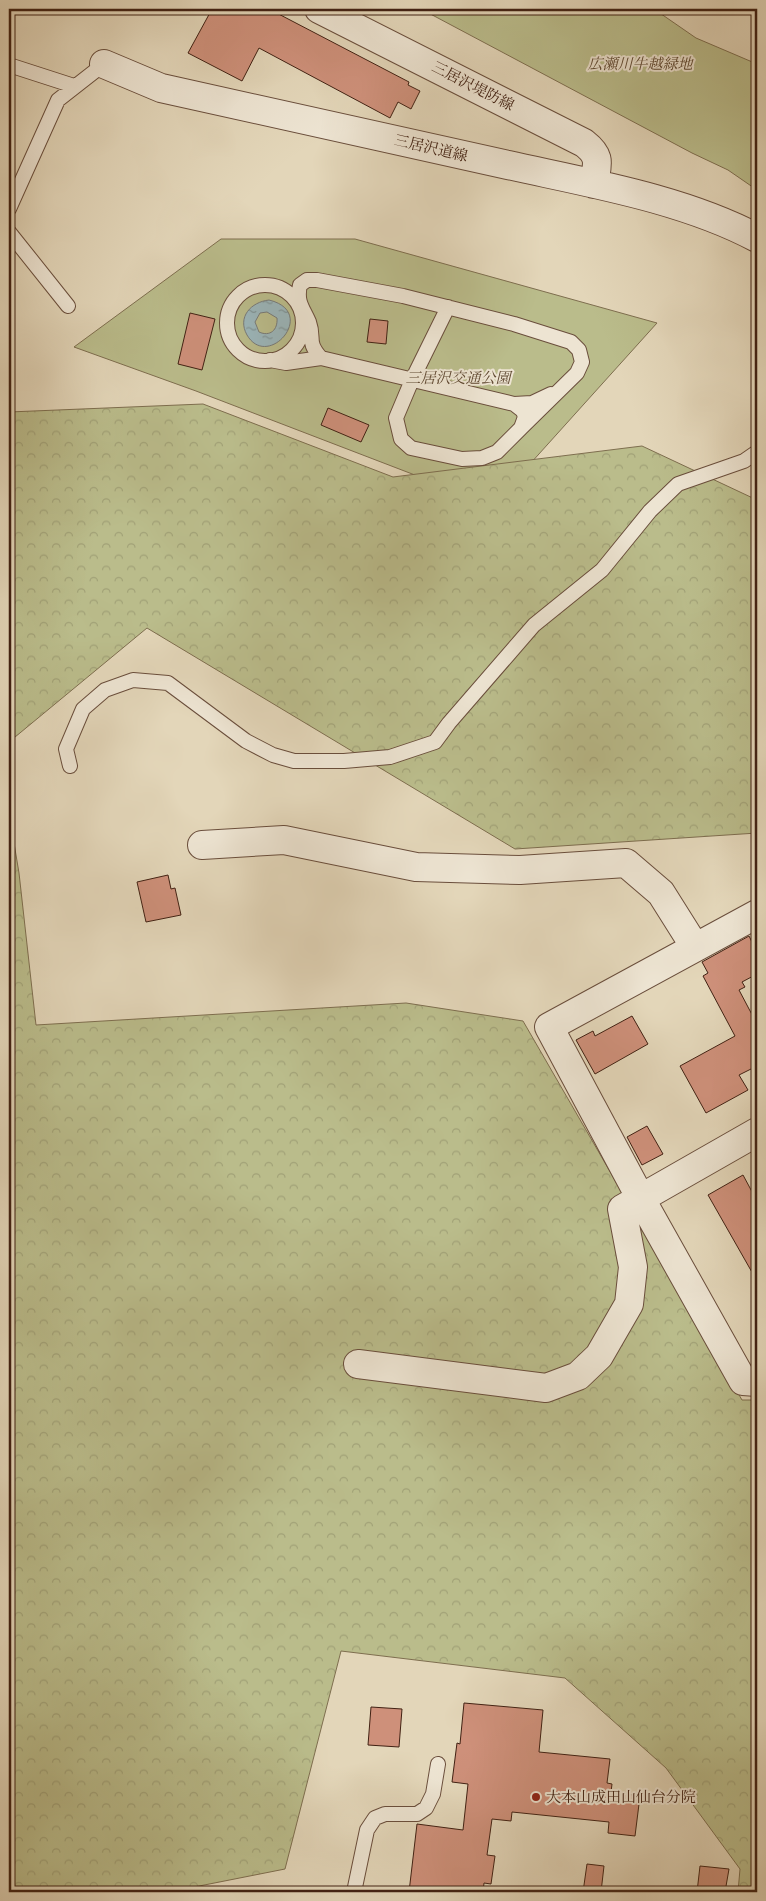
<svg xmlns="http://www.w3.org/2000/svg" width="766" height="1901" viewBox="0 0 766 1901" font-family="Cardo,'Noto Serif JP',serif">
	<defs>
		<pattern id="forest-crowns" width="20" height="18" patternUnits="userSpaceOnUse" patternTransform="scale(1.25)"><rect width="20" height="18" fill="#babc8b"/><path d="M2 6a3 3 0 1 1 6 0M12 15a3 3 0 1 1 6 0" fill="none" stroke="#a1a177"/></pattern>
		<pattern id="water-ripples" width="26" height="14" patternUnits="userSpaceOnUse" patternTransform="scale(1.25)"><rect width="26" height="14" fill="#9bb6bb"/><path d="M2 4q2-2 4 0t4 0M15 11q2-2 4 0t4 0" fill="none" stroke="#809497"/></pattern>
	</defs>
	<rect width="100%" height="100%" fill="#e3d6b9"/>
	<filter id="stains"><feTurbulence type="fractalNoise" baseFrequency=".004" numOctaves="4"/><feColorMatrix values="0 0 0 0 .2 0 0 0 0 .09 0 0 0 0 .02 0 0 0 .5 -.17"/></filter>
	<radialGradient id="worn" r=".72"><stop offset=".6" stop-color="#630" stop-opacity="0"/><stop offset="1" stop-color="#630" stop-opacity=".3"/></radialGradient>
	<!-- green -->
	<path fill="#babc8b" stroke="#7e6e4f" d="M 421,9 L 654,9 L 696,38 L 757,64 L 757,190 L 728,170 L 692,153 Z
		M 221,239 L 355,239 L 657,323 L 493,505 L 196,391 L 74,347 Z"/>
	<!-- forest -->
	<path fill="url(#forest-crowns)" stroke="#7e6e4f" d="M 203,404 L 393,477 L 642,446 L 757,500 L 757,833 L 515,849 L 147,628 L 9,742 L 9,412 Z
		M 9,813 L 19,873 L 36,1025 L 406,1003 L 523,1021 L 742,1400 L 757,1400 L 757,1892 L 738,1892 L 740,1869 L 666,1768 L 565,1678 L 341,1651 L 285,1869 L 169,1892 L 9,1892 Z"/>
	<!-- water -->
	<path fill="url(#water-ripples)" stroke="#777a78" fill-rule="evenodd" d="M 269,300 C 319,312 268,371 247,335 C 237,317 251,302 269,300 ZM 267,312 L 277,318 C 278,330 270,337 259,332 L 255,322 L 260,313 Z"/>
	<!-- building -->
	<path fill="#ce907a" stroke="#412113" d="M 212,9 L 269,9 L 409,82 L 408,85 L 420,91 L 411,109 L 398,102 L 390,118 L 259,48 L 242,81 L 188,53 Z
		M 190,313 L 215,319 L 202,370 L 178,364 Z
		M 370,319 L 388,321 L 386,344 L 367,342 Z
		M 328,408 L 369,425 L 361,442 L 321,425 Z
		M 168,875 L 171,889 L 175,888 L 181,915 L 146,922 L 137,882 Z
		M 749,936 L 757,952 L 757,974 L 742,982 L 745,987 L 739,990 L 757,1024 L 757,1066 L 739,1075 L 748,1090 L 706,1113 L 680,1066 L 735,1036 L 703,976 L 708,973 L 702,962 Z
		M 632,1016 L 648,1044 L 595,1074 L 576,1040 L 593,1031 L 595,1036 Z
		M 647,1126 L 663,1154 L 642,1165 L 627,1137 Z
		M 743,1175 L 757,1201 L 757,1281 L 708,1195 Z
		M 464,1703 L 543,1710 L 539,1752 L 610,1759 L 607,1783 L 612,1784 L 611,1792 L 640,1796 L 635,1836 L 608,1833 L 609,1822 L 512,1812 L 511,1821 L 492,1819 L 487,1855 L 495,1856 L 491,1884 L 484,1883 L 483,1892 L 409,1892 L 417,1824 L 463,1830 L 468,1784 L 452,1782 L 457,1743 L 460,1744 Z
		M 371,1707 L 402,1709 L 399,1747 L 368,1745 Z
		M 587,1864 L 604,1866 L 601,1892 L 583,1892 Z
		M 700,1866 L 729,1869 L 725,1892 L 697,1892 Z"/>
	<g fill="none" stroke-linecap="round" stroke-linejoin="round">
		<!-- lane casing -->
		<g stroke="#6a4e3c" stroke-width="16">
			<path id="lane" d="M 9,65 L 74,86
				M 9,209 L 58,100 L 104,64
				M 9,232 L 68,306
				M227 323a38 38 0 1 1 76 0a38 38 0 1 1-76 0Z
				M 448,307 L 412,380 L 396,418 L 401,439 L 411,448 L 462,459 L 482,458 L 497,452 L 521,428 L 525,417 L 523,411 L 514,404
				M 321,358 C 306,341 315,339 309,322 C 303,308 296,302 300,285 L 307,280 L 317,280 L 403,296 L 514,324 L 571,342 L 579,350 L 582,362 L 577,373 L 521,428
				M 270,360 L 286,363 L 321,358 L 514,404 L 532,403 L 551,394
				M 70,766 L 66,749 L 83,709 L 105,690 L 133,680 L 168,683 L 246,741 L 273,755 L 294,761 L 344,761 L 390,757 L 435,742 L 449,723 L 534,625 L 602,570 L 650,511 L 678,484 L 744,461 L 757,452
				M 354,1892 L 367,1830 L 375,1818 L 385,1814 L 417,1814 L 426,1808 L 433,1794 L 438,1764"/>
		</g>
		<!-- street casing -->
		<g stroke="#6a4e3c" stroke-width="30">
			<path id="street" d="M 319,9 L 584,143 C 602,157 597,164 594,184
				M 104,64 L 161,88 C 276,113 392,139 508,165 C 589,183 684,199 757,238
				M 202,845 L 284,840 L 416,867 L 520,870 L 626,863 L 661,893 L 695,947
				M 757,914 L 549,1027 L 641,1199 L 743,1381 L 757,1382
				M 358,1364 L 546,1388 L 578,1376 L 599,1356 L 629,1304 L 633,1267 L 622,1209 L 757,1132"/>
		</g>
		<!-- lane -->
		<use href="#lane" stroke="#ede4d2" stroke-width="14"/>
		<!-- street -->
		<use href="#street" stroke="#ede4d2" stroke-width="28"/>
	</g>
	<!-- markers -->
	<circle fill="#8f2418" stroke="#ede4d2" stroke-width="2" cx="536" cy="1797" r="5"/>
	<g text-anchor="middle" stroke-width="4" stroke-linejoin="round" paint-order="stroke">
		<!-- park labels -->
		<g font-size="15" font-style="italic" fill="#5f4831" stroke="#ede4d2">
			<text x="640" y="69">広瀬川牛越緑地</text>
			<text x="458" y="383">三居沢交通公園</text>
		</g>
		<!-- street labels -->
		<g font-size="15" fill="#412113" stroke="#ede4d2">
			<text transform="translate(473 86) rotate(27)" y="5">三居沢堤防線</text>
			<text transform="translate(431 148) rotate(13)" y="5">三居沢道線</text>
		</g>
		<!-- poi labels -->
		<g font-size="15" fill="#412113" stroke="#ede4d2" text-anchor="start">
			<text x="546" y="1802">大本山成田山仙台分院</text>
		</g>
	</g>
	<!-- margin -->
	<rect width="766" height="1901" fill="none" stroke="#e3d6b9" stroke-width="30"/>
	<rect x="10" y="10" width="746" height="1881" fill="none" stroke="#412113" stroke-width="2.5"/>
	<rect x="15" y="15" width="736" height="1871" fill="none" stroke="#412113"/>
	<rect width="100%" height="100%" filter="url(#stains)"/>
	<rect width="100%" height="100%" fill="url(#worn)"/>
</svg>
